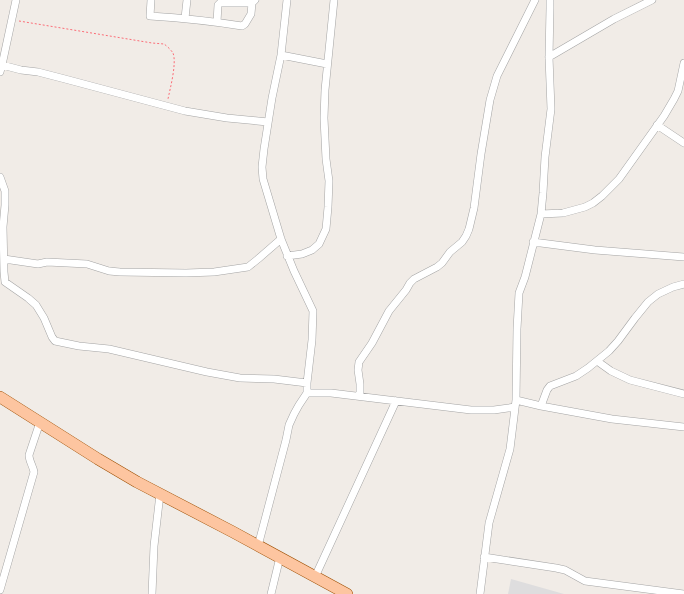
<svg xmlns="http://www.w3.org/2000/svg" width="684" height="594" viewBox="0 0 684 594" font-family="'Public Sans',sans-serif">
	<rect width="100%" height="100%" fill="#f1ece7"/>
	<!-- residential -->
	<path fill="#deddde" d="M 511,579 L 564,594 L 508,594 Z"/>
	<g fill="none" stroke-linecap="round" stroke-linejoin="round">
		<!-- street casing -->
		<g stroke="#a4a4a4" stroke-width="8">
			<path id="street" d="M 151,0 L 150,16 C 181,18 211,21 242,26 L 245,24 L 251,14 L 252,3 L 255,0
				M 185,18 L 187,0
				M 217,22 L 218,5 L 220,3 L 252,3
				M 281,55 L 327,64
				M 549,57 L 614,19 L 652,0
				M 2,65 L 21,70 L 38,72 L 65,79 L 185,111 L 227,118 L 268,122
				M 0,72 L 2,65 L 16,0
				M 657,125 L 684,143
				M 0,177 L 5,191 L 5,205 L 3,227 L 4,272 L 5,282 L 28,298 L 36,305 L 44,318 L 52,337 L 55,341 L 79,346 L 109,349 L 207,372 L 240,378 L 274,379 L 307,383
				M 541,214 L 563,213 L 585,207 L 593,203 L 602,196 L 619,179 L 664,116 L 674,99 L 678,91 L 684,63
				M 533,242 L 595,250 L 684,257
				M 287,256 L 302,254 L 312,250 L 319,244 L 326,229 L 328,207 L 329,181 L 326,159 L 324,118 L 325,90 L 334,0
				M 4,259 L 38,264 L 47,262 L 87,264 L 109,271 L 120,272 L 186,273 L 214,272 L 248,267 L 258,259 L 281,239
				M 597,361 L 611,371 L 630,380 L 684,394
				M 307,393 L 331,393 L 471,410 L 494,410 L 515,407
				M 360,396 L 360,384 L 358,370 L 359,362 L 372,343 L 389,311 L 406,290 L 410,283 L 414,279 L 437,267 L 442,263 L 450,252 L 462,242 L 466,236 L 469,229 L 474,208 L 481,154 L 490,100 L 497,76 L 535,0
				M 516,400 L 541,406 L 612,419 L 684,427
				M 541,406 L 547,390 L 550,386 L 576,376 L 588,368 L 609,351 L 618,341 L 635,318 L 648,302 L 658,294 L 673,287 L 684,284
				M 258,546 L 286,440 L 289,425 L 294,414 L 299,405 L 307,393 L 307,383 L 312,340 L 313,311 L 294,271 L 281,239 L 263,179 L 262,167 L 264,149 L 272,98 L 281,55 L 287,0
				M 484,557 L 556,568 L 565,570 L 585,581 L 684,594
				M 315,577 L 396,401
				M 0,590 L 34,472 C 33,466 29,461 29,455 L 40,422
				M 152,594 L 154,546 L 160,494
				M 271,594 L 280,557
				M 480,594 L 489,523 L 510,449 L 516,400 L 517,329 L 519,293 L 525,277 L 541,214 L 543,193 L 545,157 L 551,109 L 549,57 L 550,8 L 550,0"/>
		</g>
		<!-- primary casing -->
		<g stroke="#9d4e00" stroke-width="12">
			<path id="primary" d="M 0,397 L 98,459 L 137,482 L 233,532 L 347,594"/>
		</g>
		<!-- path -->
		<path stroke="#fc6d77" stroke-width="1" stroke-dasharray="2 2" stroke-linecap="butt" d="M 19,21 L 152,43 L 164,44 C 167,46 171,50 173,53 C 177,63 170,89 168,99"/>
		<!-- street -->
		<use href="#street" stroke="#fff" stroke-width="7"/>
		<!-- primary -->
		<use href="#primary" stroke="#fdc5a0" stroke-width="11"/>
	</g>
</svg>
